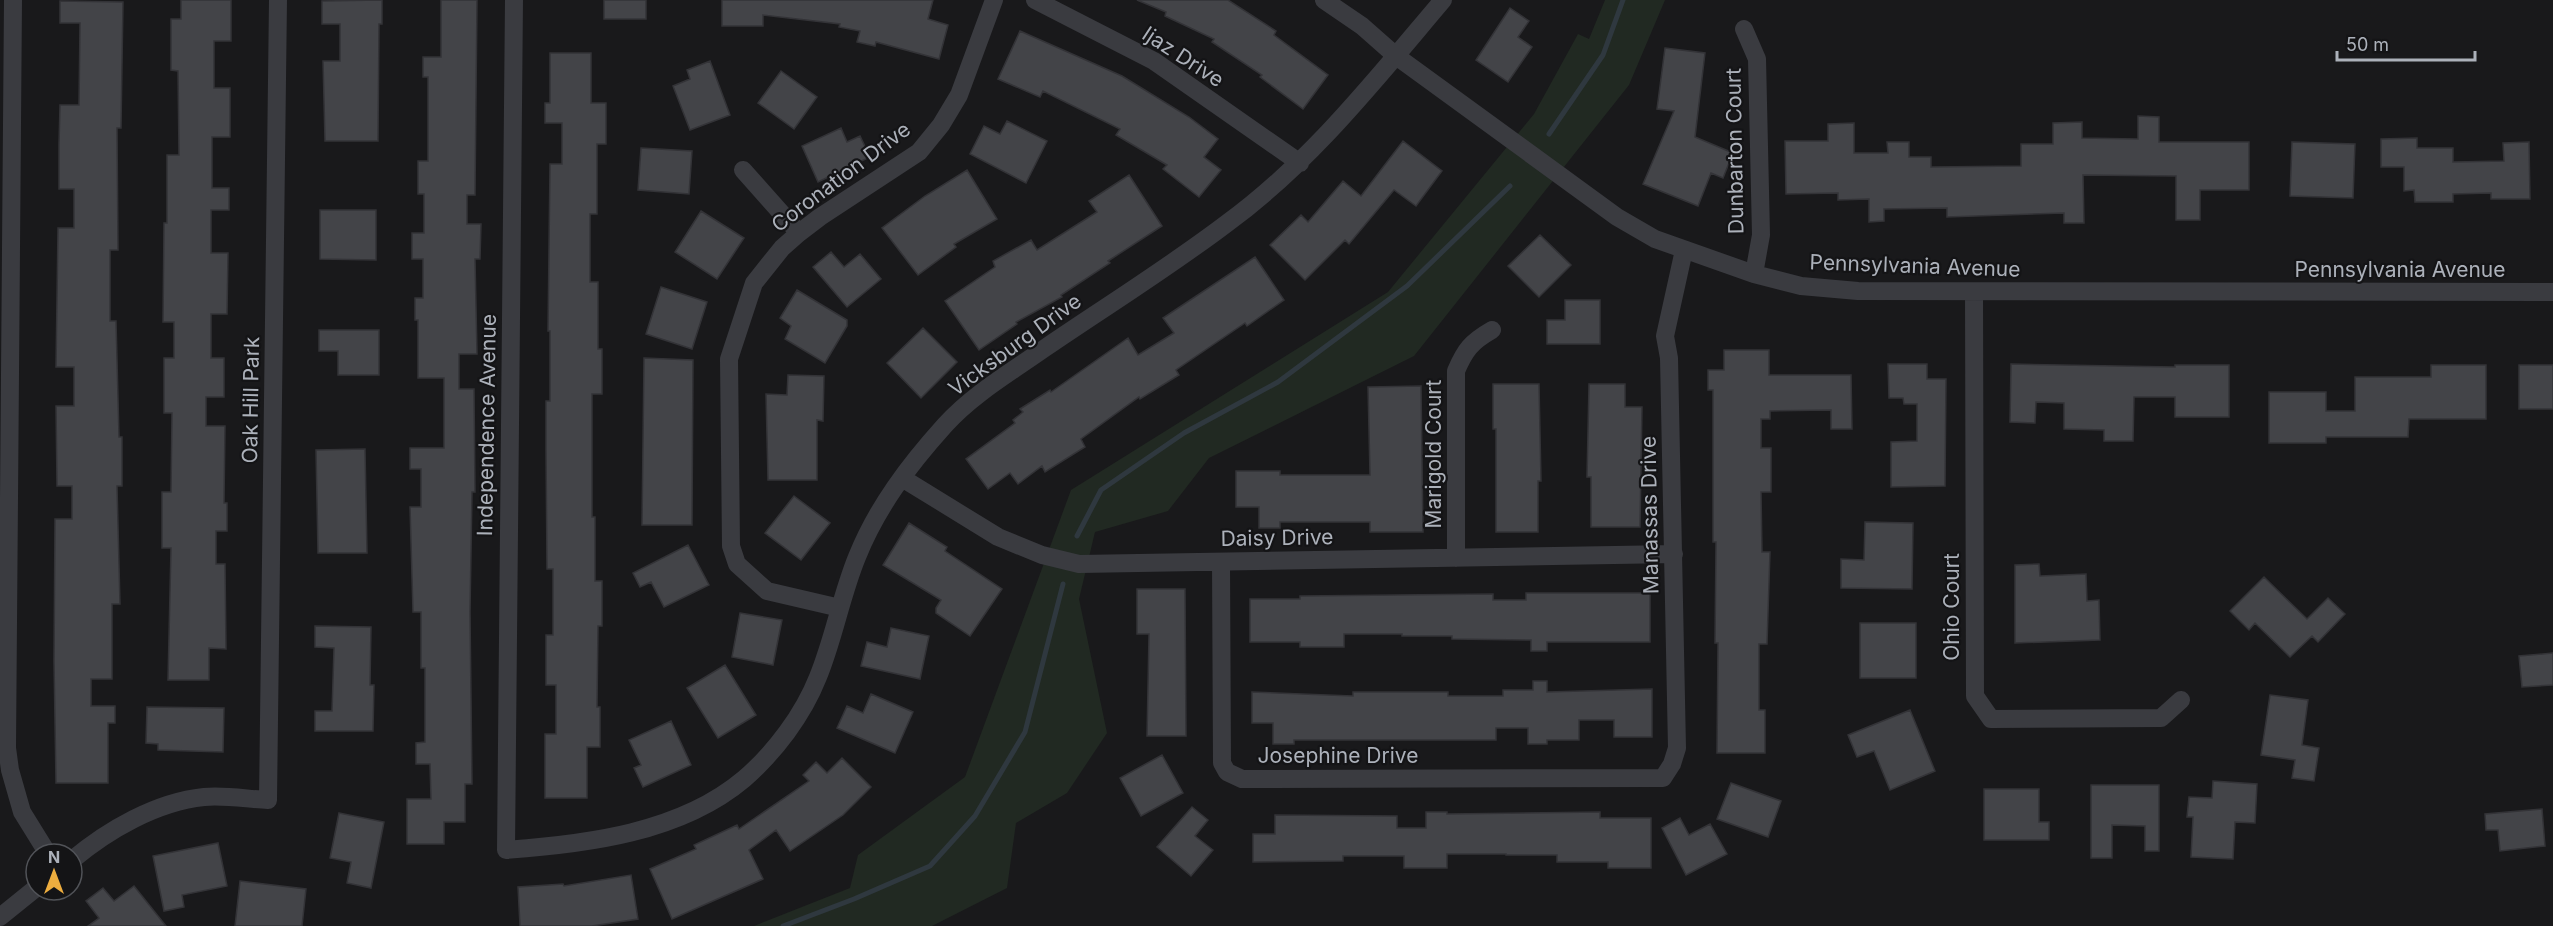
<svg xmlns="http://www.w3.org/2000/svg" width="2553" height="926" viewBox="0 0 2553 926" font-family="Inter,sans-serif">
	<rect width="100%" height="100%" fill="#19191b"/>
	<!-- green -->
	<path fill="#212922" d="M 1605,0 L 1665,0 L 1629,85 L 1414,356 L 1209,458 L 1168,511 L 1095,532 L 1079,599 L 1107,733 L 1067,793 L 1016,823 L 1007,888 L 932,926 L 754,926 L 850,888 L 858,855 L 965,777 L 1071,490 L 1388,292 L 1534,114 L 1578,34 L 1589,39 Z"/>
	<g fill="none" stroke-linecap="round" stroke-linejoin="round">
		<!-- stream -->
		<path stroke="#2f383f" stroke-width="5" d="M 1549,134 L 1603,55 L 1623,0
			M 1077,536 L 1101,490 L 1184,433 L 1278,382 L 1407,286 L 1510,186
			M 783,926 L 854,899 L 930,866 L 975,816 L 1025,732 L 1063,584"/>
	</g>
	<!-- building -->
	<path fill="#434448" stroke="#333337" stroke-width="1.5" d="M 181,0 L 231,0 L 231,41 L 214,41 L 214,88 L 230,88 L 230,137 L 212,137 L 212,188 L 229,188 L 229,210 L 211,210 L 211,253 L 228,253 L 227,314 L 211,314 L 211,358 L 224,358 L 224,397 L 206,397 L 206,426 L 225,426 L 224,503 L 227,503 L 227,531 L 216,531 L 216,564 L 225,564 L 226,649 L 209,648 L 209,680 L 168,680 L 171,548 L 162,548 L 162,492 L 171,492 L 172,413 L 164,413 L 164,358 L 174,358 L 174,322 L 163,322 L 164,223 L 167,223 L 167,155 L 179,155 L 178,71 L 171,70 L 171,19 L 181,19 Z
		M 382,0 L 382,24 L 379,24 L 378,141 L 325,141 L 323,61 L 340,61 L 340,24 L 322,24 L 322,1 Z
		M 441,0 L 477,0 L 475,195 L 467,195 L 467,224 L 481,224 L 480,259 L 475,259 L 477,354 L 459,354 L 459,389 L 474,389 L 475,492 L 472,492 L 470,612 L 472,784 L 465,784 L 465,822 L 444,822 L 444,844 L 407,844 L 407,799 L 431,799 L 430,764 L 416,764 L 416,743 L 425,742 L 425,668 L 421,668 L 421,612 L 413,612 L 410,507 L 421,507 L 421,469 L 410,469 L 410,448 L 444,448 L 444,378 L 418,378 L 418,320 L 415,320 L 415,298 L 423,298 L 423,259 L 412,259 L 412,233 L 424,233 L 424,194 L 418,194 L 418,161 L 428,161 L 428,77 L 423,77 L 423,57 L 441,57 Z
		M 604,0 L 646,0 L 646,19 L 604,19 Z
		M 722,0 L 933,0 L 928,19 L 948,25 L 939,59 L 876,42 L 875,46 L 857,42 L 860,31 L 839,27 L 840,24 L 763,15 L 763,26 L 722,26 Z
		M 1137,0 L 1228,0 L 1276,31 L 1274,35 L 1328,75 L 1303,109 L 1260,77 L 1262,75 L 1212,42 L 1214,39 L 1165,16 L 1166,12 Z
		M 60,1 L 123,2 L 121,128 L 117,128 L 118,250 L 110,250 L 110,321 L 116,321 L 119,437 L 122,437 L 122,486 L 117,486 L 120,604 L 112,604 L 112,679 L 91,679 L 91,706 L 115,706 L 115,723 L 108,723 L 108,783 L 56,783 L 54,661 L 55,519 L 72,519 L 72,486 L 57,486 L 56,406 L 74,406 L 74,367 L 56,367 L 58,228 L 74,228 L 74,189 L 59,189 L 59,144 L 60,105 L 79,105 L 80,23 L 60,23 Z
		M 1510,8 L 1529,21 L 1518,37 L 1532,47 L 1508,82 L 1476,60 Z
		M 1020,31 L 1122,76 L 1189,117 L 1218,139 L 1204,157 L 1221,170 L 1199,197 L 1163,169 L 1167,165 L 1116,135 L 1120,129 L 1043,91 L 1040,97 L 998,79 Z
		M 1665,48 L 1705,53 L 1695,137 L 1733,153 L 1723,178 L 1711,173 L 1698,206 L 1643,184 L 1674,111 L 1657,109 Z
		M 550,53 L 591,53 L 591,103 L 606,103 L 606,144 L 597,144 L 597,214 L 590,214 L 590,282 L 598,282 L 598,349 L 602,349 L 602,394 L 592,394 L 592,517 L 595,517 L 595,581 L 602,581 L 602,626 L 598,626 L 597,707 L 600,707 L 600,747 L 587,747 L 587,798 L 545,798 L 545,734 L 556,734 L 556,685 L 546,685 L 546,635 L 553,635 L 553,569 L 547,569 L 546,450 L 546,401 L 550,401 L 550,331 L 548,331 L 550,164 L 562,164 L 562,123 L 545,123 L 545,103 L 550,103 Z
		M 710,61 L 730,115 L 690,130 L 673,86 L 690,79 L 687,70 Z
		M 781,71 L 817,97 L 794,129 L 758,103 Z
		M 2138,116 L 2159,117 L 2159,142 L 2249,142 L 2249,190 L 2200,190 L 2200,220 L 2176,220 L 2176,176 L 2083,175 L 2084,223 L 2064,223 L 2064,213 L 1947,217 L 1947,208 L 1884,209 L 1884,221 L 1869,222 L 1869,199 L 1838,200 L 1838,193 L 1786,194 L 1785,141 L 1828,141 L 1828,124 L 1854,123 L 1854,153 L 1888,153 L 1887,142 L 1909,142 L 1909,157 L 1931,157 L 1931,167 L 2021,166 L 2021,144 L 2053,144 L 2053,123 L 2082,122 L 2082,138 L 2138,139 Z
		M 1007,121 L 1047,141 L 1026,183 L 970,154 L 984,126 L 1000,134 Z
		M 841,128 L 847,142 L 860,136 L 870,157 L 818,182 L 802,146 Z
		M 2417,138 L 2417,148 L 2453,148 L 2453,162 L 2504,161 L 2503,143 L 2529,142 L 2530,199 L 2491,199 L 2491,193 L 2453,194 L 2453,202 L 2415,202 L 2414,190 L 2404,191 L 2404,167 L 2381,167 L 2381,139 Z
		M 1403,141 L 1442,171 L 1416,206 L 1394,190 L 1349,244 L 1345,240 L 1305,280 L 1270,245 L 1301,215 L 1308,222 L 1343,181 L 1361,196 Z
		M 2292,142 L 2355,144 L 2353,198 L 2290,196 Z
		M 641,148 L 692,151 L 689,194 L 638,190 Z
		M 967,170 L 997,219 L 954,244 L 956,247 L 918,275 L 882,228 L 925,196 Z
		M 1129,175 L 1162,226 L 1108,261 L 1110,263 L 1061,295 L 1062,297 L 1016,322 L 1017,324 L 979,350 L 945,301 L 995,267 L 993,261 L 1031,240 L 1037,250 L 1097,212 L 1089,201 Z
		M 320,210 L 376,210 L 376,260 L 320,259 Z
		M 701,211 L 744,238 L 717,279 L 675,252 Z
		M 1540,235 L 1571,265 L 1539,297 L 1508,266 Z
		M 831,252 L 844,267 L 860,254 L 881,279 L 847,307 L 813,267 Z
		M 1255,257 L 1284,300 L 1247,326 L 1245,323 L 1176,370 L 1179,375 L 1140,399 L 1139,397 L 1081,439 L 1085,447 L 1045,472 L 1042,466 L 1018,484 L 1010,473 L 988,489 L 966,459 L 1015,423 L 1013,420 L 1023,412 L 1020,409 L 1050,390 L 1051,392 L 1128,338 L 1138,355 L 1174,333 L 1163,318 Z
		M 661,287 L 707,302 L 692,349 L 646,334 Z
		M 797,290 L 847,320 L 847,326 L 825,363 L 785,339 L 791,326 L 780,318 Z
		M 1565,300 L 1600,300 L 1600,344 L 1547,344 L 1547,320 L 1565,320 Z
		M 923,328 L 957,362 L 921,398 L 887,363 Z
		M 319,330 L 379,330 L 379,375 L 338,375 L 338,351 L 319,351 Z
		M 1724,350 L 1769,350 L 1769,375 L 1851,375 L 1852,429 L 1831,429 L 1831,410 L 1770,411 L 1770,419 L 1761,419 L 1761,448 L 1771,448 L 1771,492 L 1761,492 L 1762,552 L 1770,552 L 1767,644 L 1759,644 L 1759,710 L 1765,710 L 1765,753 L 1717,753 L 1718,643 L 1715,643 L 1716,542 L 1713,542 L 1713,390 L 1708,390 L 1708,370 L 1724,370 Z
		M 644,358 L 693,360 L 692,525 L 642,525 Z
		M 1888,364 L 1927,364 L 1927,379 L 1946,379 L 1945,486 L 1891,487 L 1891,442 L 1917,441 L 1917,404 L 1904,404 L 1903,398 L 1889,398 Z
		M 2011,364 L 2175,367 L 2175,365 L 2229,365 L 2229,417 L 2175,417 L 2175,397 L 2134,397 L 2133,441 L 2104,441 L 2104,430 L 2064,429 L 2064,403 L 2036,402 L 2035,423 L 2010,422 Z
		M 2431,365 L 2486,365 L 2486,419 L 2409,419 L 2408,437 L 2326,437 L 2326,443 L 2269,443 L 2269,392 L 2326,392 L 2326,411 L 2355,411 L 2355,377 L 2431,377 Z
		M 2519,365 L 2553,365 L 2553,409 L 2519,409 Z
		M 788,375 L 824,376 L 823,421 L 817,420 L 817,480 L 768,480 L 766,394 L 787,395 Z
		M 1493,384 L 1539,384 L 1541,481 L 1538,481 L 1538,532 L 1496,532 L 1496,429 L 1493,429 Z
		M 1589,384 L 1625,384 L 1625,407 L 1642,407 L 1640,527 L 1591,527 L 1591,477 L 1587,477 Z
		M 1421,386 L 1423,532 L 1370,532 L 1370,522 L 1280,522 L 1280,528 L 1259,528 L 1259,507 L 1236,507 L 1236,471 L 1280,471 L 1280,475 L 1370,475 L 1368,387 Z
		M 365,449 L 367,553 L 318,553 L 316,450 Z
		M 794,496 L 830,523 L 801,560 L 765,533 Z
		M 1865,522 L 1913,523 L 1912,589 L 1841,588 L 1841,559 L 1864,560 Z
		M 909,523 L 947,547 L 945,551 L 1002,589 L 970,636 L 936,613 L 936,608 L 941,600 L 883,565 Z
		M 688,545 L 709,585 L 664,607 L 651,582 L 640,587 L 633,573 Z
		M 2039,564 L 2040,576 L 2086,574 L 2087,601 L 2099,600 L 2100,640 L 2015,643 L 2015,565 Z
		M 2264,577 L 2307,619 L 2328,598 L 2345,614 L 2318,642 L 2312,636 L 2290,657 L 2255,623 L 2249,630 L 2230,611 Z
		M 1137,589 L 1185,589 L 1186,736 L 1147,736 L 1149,634 L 1137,634 Z
		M 1526,593 L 1650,593 L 1650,642 L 1547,642 L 1547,651 L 1531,651 L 1531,640 L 1452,639 L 1452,636 L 1402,636 L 1402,634 L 1344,634 L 1344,647 L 1300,647 L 1300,642 L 1250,642 L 1250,599 L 1300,599 L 1300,596 L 1493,594 L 1493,600 L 1526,600 Z
		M 740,613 L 782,620 L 773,665 L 732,657 Z
		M 1860,623 L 1916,623 L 1916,678 L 1860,678 Z
		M 315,626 L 371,627 L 370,685 L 374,685 L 373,731 L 315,731 L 315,711 L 332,711 L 334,648 L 315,647 Z
		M 891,628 L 929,636 L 920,679 L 861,666 L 867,642 L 887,647 Z
		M 2553,653 L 2553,685 L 2522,687 L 2519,656 Z
		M 725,665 L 756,715 L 718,738 L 687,688 Z
		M 1533,681 L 1547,681 L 1547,692 L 1652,689 L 1652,737 L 1614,737 L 1614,720 L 1579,720 L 1579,740 L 1547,740 L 1547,744 L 1528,744 L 1528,728 L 1496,728 L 1496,740 L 1294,740 L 1294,744 L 1273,744 L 1273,723 L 1252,723 L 1252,692 L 1353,696 L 1353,692 L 1448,692 L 1448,696 L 1503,696 L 1503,690 L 1533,690 Z
		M 871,694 L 913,712 L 895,753 L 837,728 L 847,706 L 863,713 Z
		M 2270,695 L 2308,700 L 2302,745 L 2319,748 L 2314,781 L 2292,778 L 2295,760 L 2261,755 Z
		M 147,707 L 224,708 L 223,752 L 158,750 L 158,744 L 146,743 Z
		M 1910,710 L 1935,771 L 1890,790 L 1874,751 L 1857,757 L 1848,735 Z
		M 671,721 L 691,765 L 643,787 L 634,768 L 641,765 L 629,740 Z
		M 1162,755 L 1183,793 L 1141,816 L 1120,778 Z
		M 842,758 L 871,787 L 843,815 L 790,851 L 776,830 L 749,850 L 763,879 L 672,919 L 650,869 L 696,849 L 694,845 L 737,825 L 739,829 L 809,781 L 803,775 L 816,762 L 827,773 Z
		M 2213,781 L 2257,784 L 2255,823 L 2235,822 L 2233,859 L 2191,857 L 2193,817 L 2187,817 L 2189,797 L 2212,798 Z
		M 1731,783 L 1781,801 L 1768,837 L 1717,819 Z
		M 2091,785 L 2159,785 L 2159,851 L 2145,851 L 2145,826 L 2112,825 L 2112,858 L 2091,858 Z
		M 1984,789 L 2039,789 L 2039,822 L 2049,822 L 2049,840 L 1984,840 Z
		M 1192,807 L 1208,820 L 1195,836 L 1213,850 L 1191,876 L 1157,847 Z
		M 2542,809 L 2545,846 L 2500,851 L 2498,830 L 2486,830 L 2485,814 Z
		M 1426,812 L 1447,812 L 1447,814 L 1600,812 L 1600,818 L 1651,818 L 1651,868 L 1608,868 L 1608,862 L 1557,862 L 1557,855 L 1506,855 L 1506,854 L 1447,854 L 1447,868 L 1404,868 L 1404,856 L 1343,856 L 1343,861 L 1253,862 L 1253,834 L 1275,834 L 1275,815 L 1397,816 L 1397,828 L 1426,828 Z
		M 339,813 L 384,822 L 371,888 L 347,883 L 351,862 L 330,858 Z
		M 1680,818 L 1689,835 L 1710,824 L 1727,854 L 1686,875 L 1662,828 Z
		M 218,843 L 227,886 L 182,895 L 184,907 L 164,911 L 153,856 Z
		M 631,875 L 638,919 L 592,926 L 520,926 L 518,887 L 563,884 L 564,886 Z
		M 240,881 L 306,889 L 302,926 L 235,926 Z
		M 134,886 L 166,926 L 88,926 L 99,918 L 86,901 L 103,888 L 114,901 Z"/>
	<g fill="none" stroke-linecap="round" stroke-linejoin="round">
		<!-- minor -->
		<path stroke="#3a3b40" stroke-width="18" d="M 13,0 L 7,748 L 10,770 L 22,812 L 48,854
			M 514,0 L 506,850 C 586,844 680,833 744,779 C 775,752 803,715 818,677 C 834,638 841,596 857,557 C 877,507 909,465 945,425 C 973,394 1011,372 1045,348 C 1105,307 1168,268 1226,224 C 1310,163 1376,79 1443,0
			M 1035,0 L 1154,61 L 1300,163
			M 1324,0 L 1362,26 L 1396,56 L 1617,217 L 1655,239 L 1754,274 L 1801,286 L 1858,291 L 2553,292
			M 1744,29 L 1757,59 L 1761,235 L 1754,274
			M 743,170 L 799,233
			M 1974,292 L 1975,696 L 1991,719 L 2161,718 L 2181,700
			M 902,478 L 998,537 L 1042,555 L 1079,564 L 1674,554
			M 1456,558 L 1456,371 C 1465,350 1471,342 1492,330
			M 1221,562 L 1222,763 L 1227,772 L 1242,779 L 1663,778 L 1672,764 L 1677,748 L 1669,358 L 1665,336 L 1684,250
			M 840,608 L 767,591 L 737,564 L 731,546 L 729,359 L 754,283 L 782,248 L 799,233 L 820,217 L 919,152 L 941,125 L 959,95 L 994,0
			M 72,860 C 108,830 156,802 204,797 C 224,795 247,799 268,800 L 278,0
			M 0,917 L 36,888"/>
	</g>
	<g text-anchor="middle" stroke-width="4.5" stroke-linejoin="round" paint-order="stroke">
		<!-- street labels -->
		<g font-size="21" fill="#acb1ba" stroke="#141416">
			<text transform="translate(1183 57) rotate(33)" y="7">Ijaz Drive</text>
			<text transform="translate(1735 151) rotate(-91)" y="7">Dunbarton Court</text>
			<text transform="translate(841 177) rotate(-37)" y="7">Coronation Drive</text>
			<text transform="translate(1915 266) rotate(2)" y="7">Pennsylvania Avenue</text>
			<text x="2400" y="277">Pennsylvania Avenue</text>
			<text transform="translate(1015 345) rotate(-36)" y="7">Vicksburg Drive</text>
			<text transform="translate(251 400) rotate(-89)" y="7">Oak Hill Park</text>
			<text transform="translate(487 425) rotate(-89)" y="7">Independence Avenue</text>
			<text transform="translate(1434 454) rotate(-90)" y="7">Marigold Court</text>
			<text transform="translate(1650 515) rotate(-91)" y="7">Manassas Drive</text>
			<text transform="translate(1277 538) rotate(-1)" y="7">Daisy Drive</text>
			<text transform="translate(1952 607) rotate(-90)" y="7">Ohio Court</text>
			<text x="1338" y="763">Josephine Drive</text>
		</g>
	</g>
	<!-- north arrow -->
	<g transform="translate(54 872)"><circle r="28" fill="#141416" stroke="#515358" stroke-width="1.5"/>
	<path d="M0-4.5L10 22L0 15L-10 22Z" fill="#edad3f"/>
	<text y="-9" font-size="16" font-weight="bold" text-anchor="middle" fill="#acb1ba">N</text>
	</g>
	<!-- scale -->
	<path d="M2337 51v9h138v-9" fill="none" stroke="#acb1ba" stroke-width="3"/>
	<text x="2346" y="51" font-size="18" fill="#acb1ba" stroke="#141416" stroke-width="4.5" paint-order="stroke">50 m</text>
</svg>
